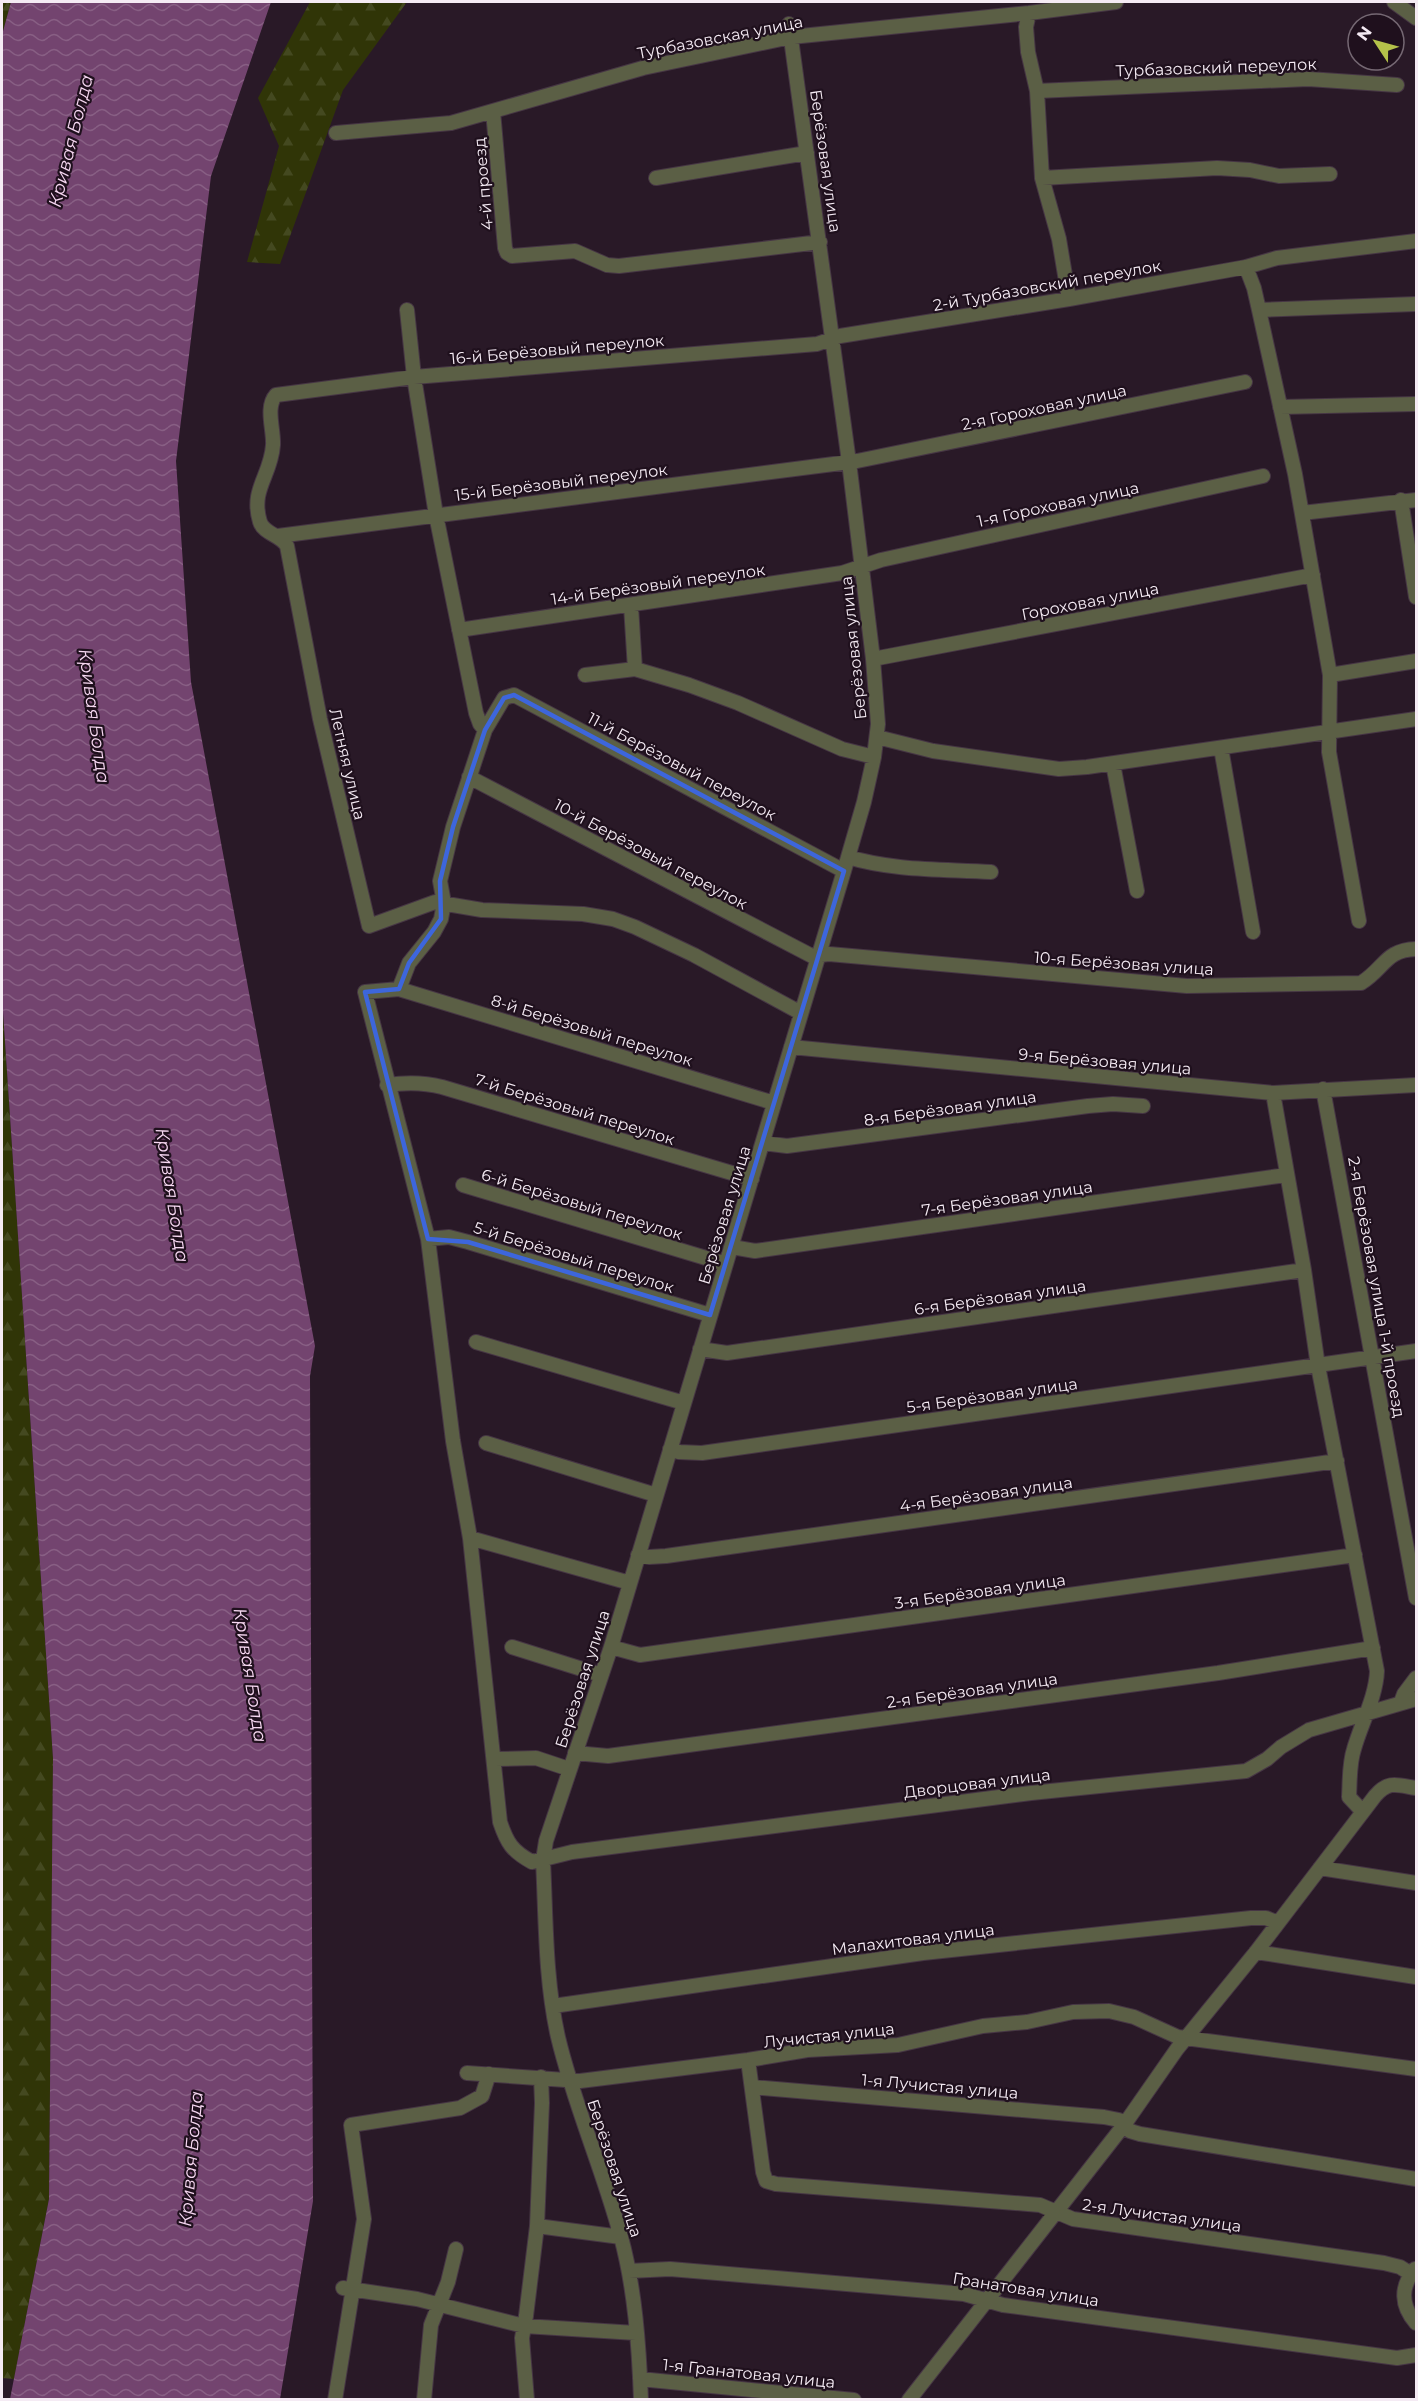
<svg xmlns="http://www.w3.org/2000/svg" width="1418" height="2401" viewBox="0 0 1418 2401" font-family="Montserrat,sans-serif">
	<defs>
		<pattern id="forest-firs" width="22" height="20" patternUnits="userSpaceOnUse" patternTransform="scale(1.5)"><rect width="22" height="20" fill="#303507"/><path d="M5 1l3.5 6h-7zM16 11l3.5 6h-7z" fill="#444920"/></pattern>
		<pattern id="water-waves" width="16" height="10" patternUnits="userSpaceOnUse" patternTransform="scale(1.5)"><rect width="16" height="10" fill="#73446f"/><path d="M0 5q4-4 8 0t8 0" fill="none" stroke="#885f84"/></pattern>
	</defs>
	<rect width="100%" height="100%" fill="#291927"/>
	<!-- forest -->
	<path fill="url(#forest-firs)" d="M 2,2 L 11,2 L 2,35 Z
		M 310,2 L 407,2 L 343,90 L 280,264 L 247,262 L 279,146 L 258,98 Z
		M 2,997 L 53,1758 L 49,2199 L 14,2379 L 2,2378 Z"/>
	<!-- water -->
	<path fill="url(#water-waves)" d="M 11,2 L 271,2 L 211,176 L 176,461 L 191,682 L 315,1346 L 310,1376 L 313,2201 L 280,2399 L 10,2399 L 49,2199 L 53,1758 L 2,997 L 2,35 Z"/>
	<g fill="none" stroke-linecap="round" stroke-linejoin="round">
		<!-- minor casing -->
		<g stroke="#463644" stroke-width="16">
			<path id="minor" d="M 1394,2 L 1416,18
				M 1029,13 L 1026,27 L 1028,52 L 1037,91 L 1042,178 L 1059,239 L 1069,299
				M 1037,91 L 1308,79 L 1397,85
				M 493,111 L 505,248 L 507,253 L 512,256 L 575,251 L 607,265 L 619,266 L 820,242
				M 336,133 L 451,123 L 643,68 L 791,37 L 1029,13 L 1116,2
				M 656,178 L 807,153
				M 1042,178 L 1217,168 L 1250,170 L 1279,176 L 1330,174
				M 1246,267 L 1277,258 L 1416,241
				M 407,310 L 414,377 L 436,515 L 476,713 L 480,724 L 485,730
				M 1259,310 L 1416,304
				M 1280,407 L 1416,404
				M 1401,500 L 1416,597
				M 1302,513 L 1416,500
				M 278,536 L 857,461 L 1245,382
				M 631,606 L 635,669
				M 459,630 L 842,573 L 881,560 L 1263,476
				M 873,659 L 1313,575
				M 585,675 L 635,669 L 689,685 L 738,703 L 842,749 L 874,757
				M 1330,675 L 1416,661
				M 877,737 L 933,751 L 1059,769 L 1087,767 L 1416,719
				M 1221,748 L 1253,932
				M 1113,764 L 1137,891
				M 469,777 L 812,956 L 829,954 L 1187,986 L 1361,983 C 1385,968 1385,950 1416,949
				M 848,857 C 894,871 944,869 991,872
				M 844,871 L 514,695 L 504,698 L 485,730 L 453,827 L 440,881 L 444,903 L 441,919 L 434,932 L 409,963 L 399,989 L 365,992 L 428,1239 L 453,1441 L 470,1538 L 500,1822 C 507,1843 512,1851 532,1862 L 572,1852 L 1031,1793 L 1246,1771 L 1267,1759 L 1281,1747 L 1309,1730 L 1416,1699
				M 399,989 L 774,1103
				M 801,1013 L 694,955 L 635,927 L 613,919 L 583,914 L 482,910 L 435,902 L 369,926 L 320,719 L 287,546 C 281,535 264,534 260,522 C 250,489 271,476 273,445 C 274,430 265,407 276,395 L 414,377 L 817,344 L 840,336 L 1069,299 L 1246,267 L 1254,288 L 1259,310 L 1295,474 L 1330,675 L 1329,752 L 1359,921
				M 791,1047 L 1273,1093 L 1416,1085
				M 387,1085 C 407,1082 423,1082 442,1087 L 752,1179
				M 1323,1089 L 1416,1598
				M 1273,1093 L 1304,1270 L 1318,1366 L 1377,1671 C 1376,1697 1361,1724 1354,1749 C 1349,1764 1350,1781 1349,1797 L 1363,1812
				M 763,1143 L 787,1146 L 1088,1106 L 1113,1104 L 1143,1106
				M 463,1185 L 726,1264
				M 428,1239 L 449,1237 L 468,1242 L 710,1315
				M 732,1247 L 755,1251 L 1286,1175
				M 476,1342 L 684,1403
				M 700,1349 L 727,1353 L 1304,1270
				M 486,1443 L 656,1495
				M 670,1449 L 679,1452 L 702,1453 L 1416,1351
				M 470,1538 L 630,1583
				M 638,1555 L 649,1557 L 666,1556 L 1337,1461
				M 512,1647 L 601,1675
				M 611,1647 L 640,1655 L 1355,1555
				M 1401,1702 L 1404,1694 L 1416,1678
				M 575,1753 L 608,1756 L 1218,1673 L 1373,1648
				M 495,1759 L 536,1758 L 569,1769
				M 1320,1868 L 1416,1883
				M 1256,1952 L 1416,1977
				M 553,2006 L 923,1953 L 1251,1918 L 1266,1918 L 1278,1923
				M 748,2060 L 763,2172 L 766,2181 L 776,2184 L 1040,2205 L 1073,2219 L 1384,2263 L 1400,2267 L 1411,2274
				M 467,2073 L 580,2081 L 748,2060 L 807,2050 L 898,2045 L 983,2026 L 1027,2022 L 1073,2012 L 1109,2011 L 1134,2017 L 1178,2037 L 1416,2069
				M 752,2087 L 1104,2117 L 1119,2120 L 1130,2131 L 1140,2134 L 1416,2179
				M 537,2226 L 621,2237
				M 1415,2269 C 1400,2287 1401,2306 1416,2323
				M 629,2271 L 670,2269 L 964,2294 L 1003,2305 L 1397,2358 L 1416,2355
				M 343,2288 L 417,2299 L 524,2326 L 636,2333
				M 640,2379 L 854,2400
				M 335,2400 L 364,2219 L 351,2125 L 460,2108 L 482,2096 L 489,2074
				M 424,2400 L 431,2325 L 448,2282 L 456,2249
				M 527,2400 L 522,2338 L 526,2316 L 537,2226 L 542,2103 L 541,2077
				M 641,2400 C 639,2346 635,2289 621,2237 C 603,2169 574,2105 558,2037 C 545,1979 546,1919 543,1860 L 546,1841 L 611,1647 L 844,871 L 864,802 L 874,757 L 878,724 L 873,659 L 849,462 L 789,24
				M 909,2400 L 1124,2125 L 1177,2049 L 1256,1952 L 1375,1796 C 1389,1780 1397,1785 1416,1788"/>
		</g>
		<!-- minor -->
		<use href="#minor" stroke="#5b5f45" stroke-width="14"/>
	</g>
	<!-- marked area -->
	<path fill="none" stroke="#3d66dc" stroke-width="4.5" stroke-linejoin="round" d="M 514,695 L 844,871 L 710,1315 L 468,1242 L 428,1239 L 365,992 L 399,989 L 409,963 L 441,919 L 440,881 L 453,827 L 485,730 L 504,698 Z"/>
	<g text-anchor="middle" stroke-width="4.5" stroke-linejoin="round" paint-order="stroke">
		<!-- street labels -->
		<g font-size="16" fill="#f5ebf4" stroke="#1f101d">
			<text transform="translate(720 37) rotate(-11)" y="6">Турбазовская улица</text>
			<text transform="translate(1216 67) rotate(-2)" y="6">Турбазовский переулок</text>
			<text transform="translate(826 161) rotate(82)" y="6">Берёзовая улица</text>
			<text transform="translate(483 184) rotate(-95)" y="6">4-й проезд</text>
			<text transform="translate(1047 285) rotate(-10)" y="6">2-й Турбазовский переулок</text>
			<text transform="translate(557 349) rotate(-5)" y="6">16-й Берёзовый переулок</text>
			<text transform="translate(1044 407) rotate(-12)" y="6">2-я Гороховая улица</text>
			<text transform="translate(561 482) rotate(-7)" y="6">15-й Берёзовый переулок</text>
			<text transform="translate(1058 504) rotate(-12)" y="6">1-я Гороховая улица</text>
			<text transform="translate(658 584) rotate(-8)" y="6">14-й Берёзовый переулок</text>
			<text transform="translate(1090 601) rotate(-11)" y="6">Гороховая улица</text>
			<text transform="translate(853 648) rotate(-96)" y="6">Берёзовая улица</text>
			<text transform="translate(348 764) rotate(77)" y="6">Летняя улица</text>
			<text transform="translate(682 766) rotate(28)" y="6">11-й Берёзовый переулок</text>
			<text transform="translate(651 854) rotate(28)" y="6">10-й Берёзовый переулок</text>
			<text transform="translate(1124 963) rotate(4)" y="6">10-я Берёзовая улица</text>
			<text transform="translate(592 1030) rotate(17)" y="6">8-й Берёзовый переулок</text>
			<text transform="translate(1105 1061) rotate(5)" y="6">9-я Берёзовая улица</text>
			<text transform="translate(950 1108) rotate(-8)" y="6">8-я Берёзовая улица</text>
			<text transform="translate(575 1109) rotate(17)" y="6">7-й Берёзовый переулок</text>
			<text transform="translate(1007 1198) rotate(-8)" y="6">7-я Берёзовая улица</text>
			<text transform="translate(582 1204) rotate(17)" y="6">6-й Берёзовый переулок</text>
			<text transform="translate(724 1215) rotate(-73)" y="6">Берёзовая улица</text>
			<text transform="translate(574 1257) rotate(17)" y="6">5-й Берёзовый переулок</text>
			<text transform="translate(1377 1287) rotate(80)" y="6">2-я Берёзовая улица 1-й проезд</text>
			<text transform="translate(1000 1297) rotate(-8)" y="6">6-я Берёзовая улица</text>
			<text transform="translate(992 1395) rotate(-8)" y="6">5-я Берёзовая улица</text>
			<text transform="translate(986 1494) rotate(-8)" y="6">4-я Берёзовая улица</text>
			<text transform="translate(980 1591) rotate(-8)" y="6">3-я Берёзовая улица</text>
			<text transform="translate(582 1679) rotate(-72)" y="6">Берёзовая улица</text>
			<text transform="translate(972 1690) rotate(-8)" y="6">2-я Берёзовая улица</text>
			<text transform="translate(977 1783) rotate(-7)" y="6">Дворцовая улица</text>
			<text transform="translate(913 1939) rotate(-7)" y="6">Малахитовая улица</text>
			<text transform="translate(829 2035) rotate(-6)" y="6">Лучистая улица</text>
			<text transform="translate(940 2086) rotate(5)" y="6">1-я Лучистая улица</text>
			<text transform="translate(615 2168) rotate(72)" y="6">Берёзовая улица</text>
			<text transform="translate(1162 2215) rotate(8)" y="6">2-я Лучистая улица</text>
			<text transform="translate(1026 2289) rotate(9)" y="6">Гранатовая улица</text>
			<text transform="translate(749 2373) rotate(6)" y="6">1-я Гранатовая улица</text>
		</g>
		<!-- water labels -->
		<g font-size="18" font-style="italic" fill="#f8d9f3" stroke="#1f101d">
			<text transform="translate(71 141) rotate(-76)" y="6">Кривая Болда</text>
			<text transform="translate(94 716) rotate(82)" y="6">Кривая Болда</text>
			<text transform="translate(172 1195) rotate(81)" y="6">Кривая Болда</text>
			<text transform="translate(250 1675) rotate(81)" y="6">Кривая Болда</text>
			<text transform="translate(191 2159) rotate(-85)" y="6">Кривая Болда</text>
		</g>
	</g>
	<!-- border -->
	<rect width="1418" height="2401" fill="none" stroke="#f5ebf4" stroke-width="6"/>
	<!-- north arrow -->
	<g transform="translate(1376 42) rotate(306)"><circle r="28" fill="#1f101d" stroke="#756873" stroke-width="1.5"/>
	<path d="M0-4.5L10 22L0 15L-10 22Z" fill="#b5c24a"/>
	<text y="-9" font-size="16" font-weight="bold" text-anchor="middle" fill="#f5ebf4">N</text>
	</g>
</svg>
